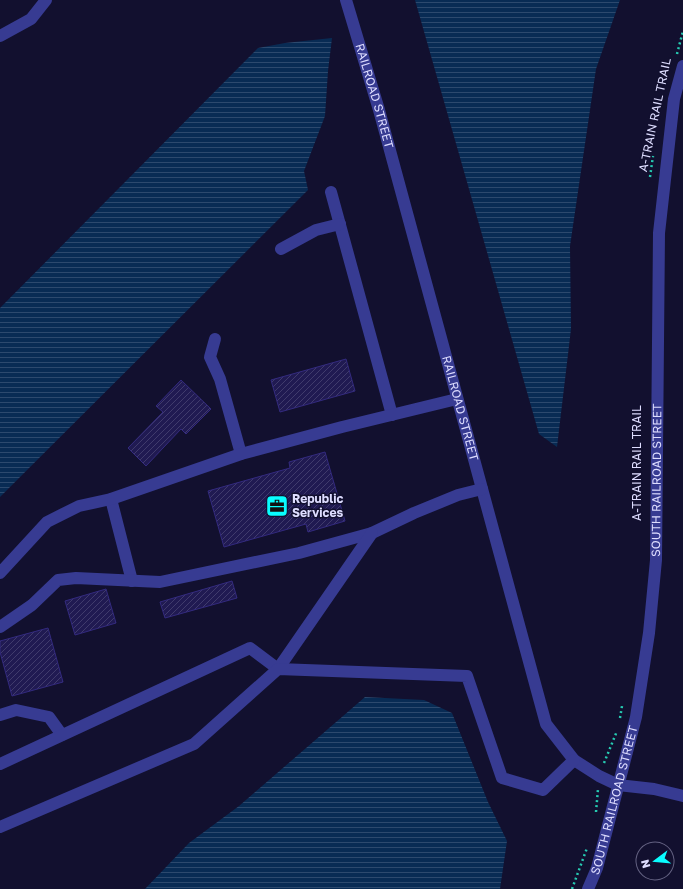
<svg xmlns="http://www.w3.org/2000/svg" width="683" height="889" viewBox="0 0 683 889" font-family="'Golos Text',sans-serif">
	<defs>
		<pattern id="water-rules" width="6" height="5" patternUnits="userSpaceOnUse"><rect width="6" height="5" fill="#082b54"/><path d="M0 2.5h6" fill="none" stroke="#2c496e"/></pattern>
		<pattern id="building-hatch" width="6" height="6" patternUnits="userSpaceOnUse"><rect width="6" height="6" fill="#201a52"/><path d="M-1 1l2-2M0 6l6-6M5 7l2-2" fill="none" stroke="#403b6c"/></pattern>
	</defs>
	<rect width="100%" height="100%" fill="#12102f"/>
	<!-- water -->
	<path fill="url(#water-rules)" d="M 415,0 L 620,0 L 596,69 L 570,246 L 571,329 L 557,447 L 539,434 Z
		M 332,38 L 328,71 L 325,116 L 304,171 L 308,190 L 0,497 L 0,308 L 258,48 L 285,43 Z
		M 365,697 L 424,700 L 452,713 L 488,802 L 507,841 L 500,889 L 145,889 L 189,843 L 239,806 Z"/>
	<!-- building -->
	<path fill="url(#building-hatch)" stroke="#332a7f" d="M 346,359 L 355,391 L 280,412 L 271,380 Z
		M 181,380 L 211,409 L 186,434 L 181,429 L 146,466 L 128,448 L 163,412 L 156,406 Z
		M 325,452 L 345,521 L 308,532 L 306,524 L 224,547 L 208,491 L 290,468 L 289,462 Z
		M 232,581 L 237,598 L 165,618 L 160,602 Z
		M 106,589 L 116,623 L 75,635 L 65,601 Z
		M 48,628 L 63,682 L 12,696 L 0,652 L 0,641 Z"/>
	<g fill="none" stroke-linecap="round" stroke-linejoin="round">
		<!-- path -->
		<path stroke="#26cbb2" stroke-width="2.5" stroke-dasharray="2 3" stroke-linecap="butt" d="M 677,54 L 683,31
			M 650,177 L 653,156
			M 620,718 L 622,706
			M 604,763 L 617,731
			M 596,812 L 598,789
			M 572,889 L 587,848"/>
		<!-- minor -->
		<g stroke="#373b92" stroke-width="12">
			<path id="s1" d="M 346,0 L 379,110 L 546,724 L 574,760 L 599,776 L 618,785 L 654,789 L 683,796"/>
			<path d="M 0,36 L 31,19 L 46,0"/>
			<path d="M 331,192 L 392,415"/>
			<path d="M 281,249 L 316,230 L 340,224"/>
			<path d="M 215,339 L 210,357 L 220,379 L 241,454"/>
			<path d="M 111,499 L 132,581"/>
			<path d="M 0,573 L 47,522 L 79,506 L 111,499 L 241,454 L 342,427 L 457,399"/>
			<path d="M 0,627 L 32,605 L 58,580 L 76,578 L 160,582 L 299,553 L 372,533 L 414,513 L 458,495 L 482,489"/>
			<path d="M 0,715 L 16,710 L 49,717 L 62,735"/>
			<path d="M 0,764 L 250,648 L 278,669 L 372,533"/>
			<path d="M 0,827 L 194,744 L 278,669 L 467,676 L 502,778 L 543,790 L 574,760"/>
			<path id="s2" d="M 588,889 L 597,868 L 636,717 L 649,633 L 656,560 L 659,233 L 674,99 L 683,66"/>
		</g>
	</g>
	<!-- icons -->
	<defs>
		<g id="office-square" transform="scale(1.15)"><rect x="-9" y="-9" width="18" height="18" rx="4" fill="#09fdff" stroke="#12102f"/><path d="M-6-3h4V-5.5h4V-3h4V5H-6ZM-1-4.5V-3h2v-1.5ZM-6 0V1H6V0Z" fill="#111"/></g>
	</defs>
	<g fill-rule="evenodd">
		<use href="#office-square" x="277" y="506"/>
	</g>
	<g text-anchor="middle" stroke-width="3" stroke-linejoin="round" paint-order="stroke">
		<!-- street labels -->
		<g font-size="12" fill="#deddff" stroke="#12102f">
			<text dy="4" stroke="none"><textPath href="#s1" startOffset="100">RAILROAD STREET</textPath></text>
			<text transform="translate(655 115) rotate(-78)" y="4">A-TRAIN RAIL TRAIL</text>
			<text dy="4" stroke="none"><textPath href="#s1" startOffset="424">RAILROAD STREET</textPath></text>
			<text transform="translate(637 463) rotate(-90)" y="4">A-TRAIN RAIL TRAIL</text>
			<text dy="4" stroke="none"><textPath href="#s2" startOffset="417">SOUTH RAILROAD STREET</textPath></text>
			<text dy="4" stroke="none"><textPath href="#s2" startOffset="93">SOUTH RAILROAD STREET</textPath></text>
		</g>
		<!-- poi labels -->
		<g font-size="12" font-weight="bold" fill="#deddff" stroke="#12102f" text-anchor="start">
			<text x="292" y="503">Republic<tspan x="292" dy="14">Services</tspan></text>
		</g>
	</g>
	<!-- north arrow -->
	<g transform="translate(655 861) rotate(254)"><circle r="19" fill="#12102f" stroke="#646282"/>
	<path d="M0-3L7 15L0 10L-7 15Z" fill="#09fdff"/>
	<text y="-6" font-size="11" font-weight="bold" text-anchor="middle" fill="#deddff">N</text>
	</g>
</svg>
